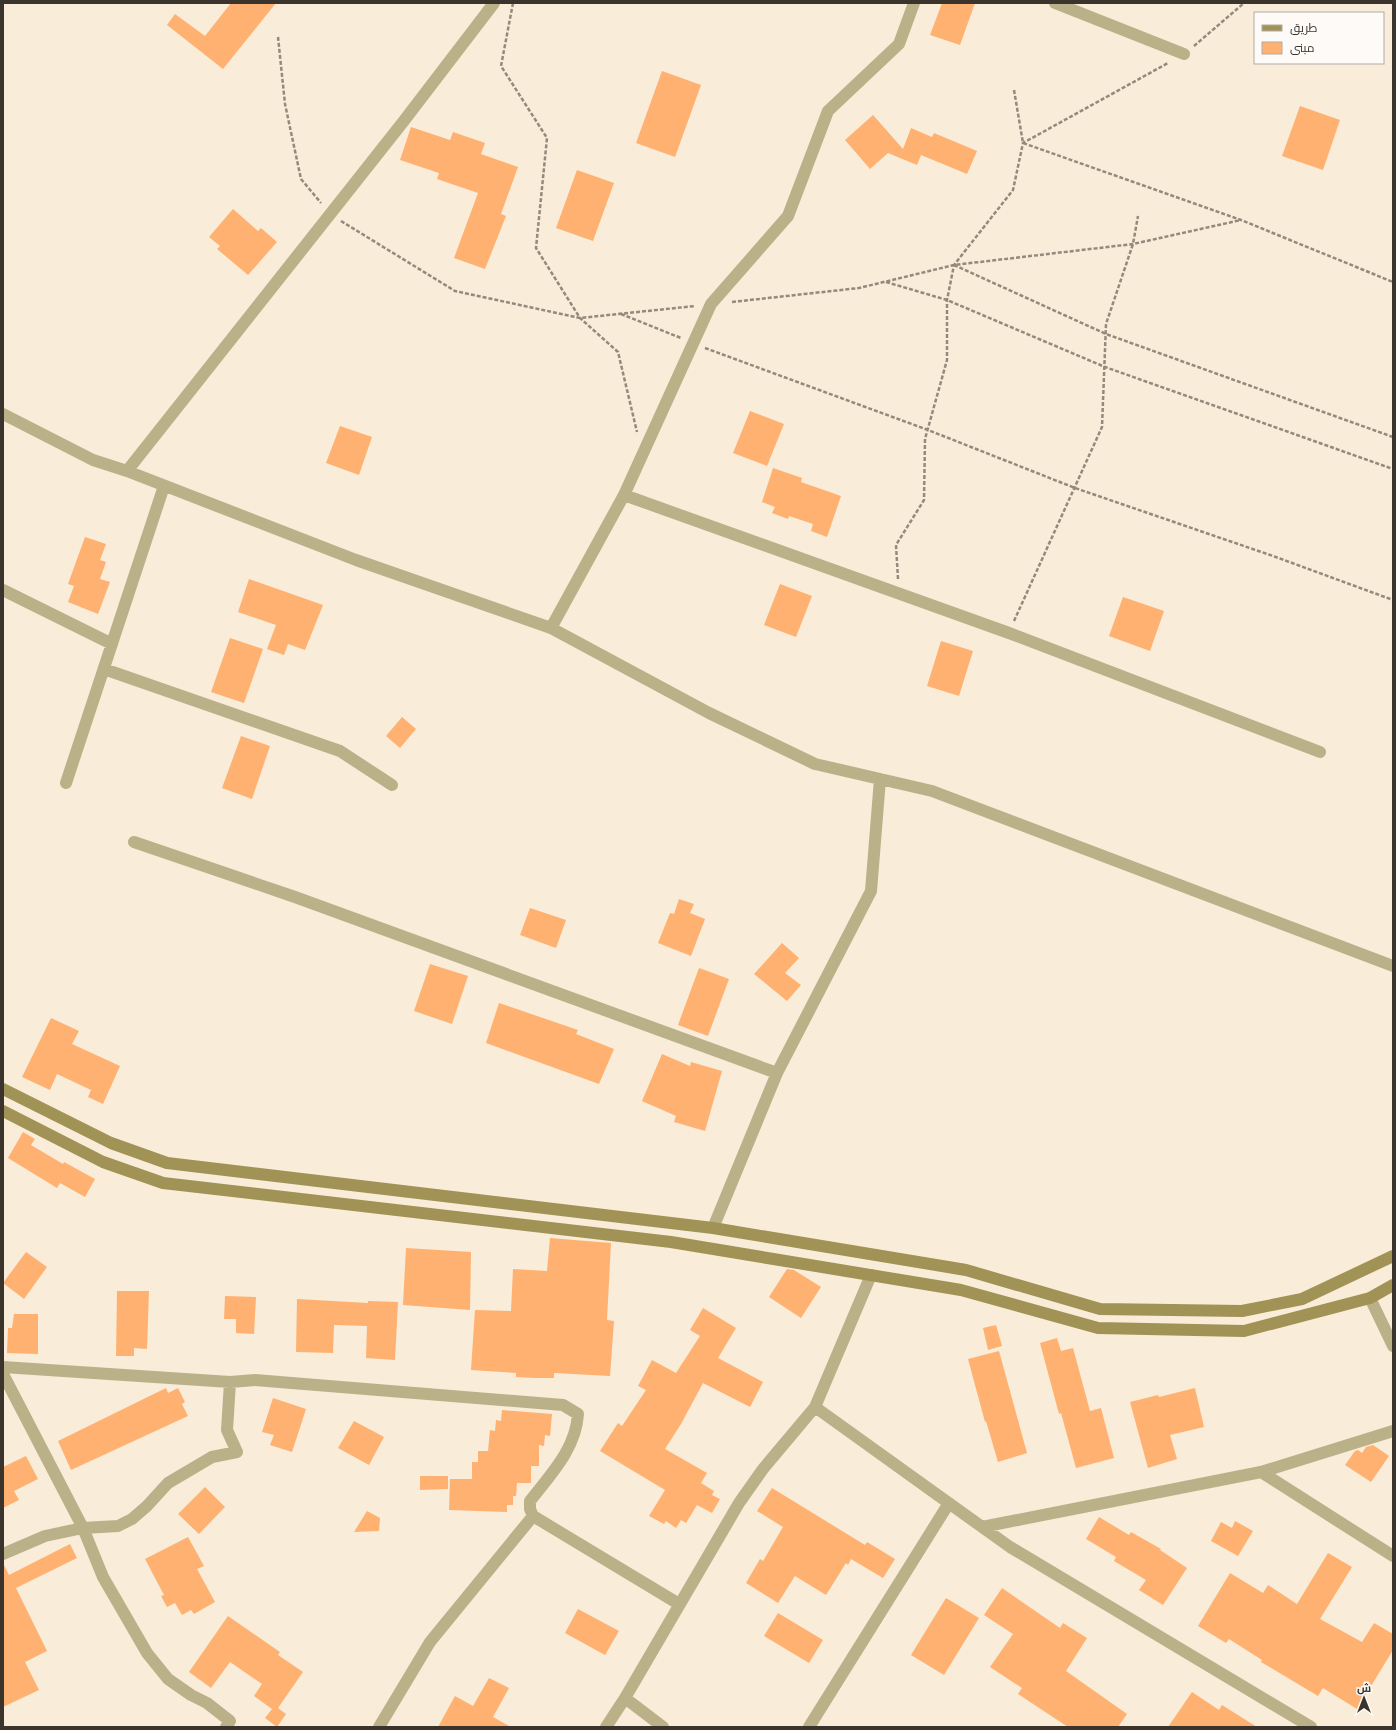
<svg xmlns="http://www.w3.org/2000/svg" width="1396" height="1730" viewBox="0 0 1396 1730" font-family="Barlow,Cairo,sans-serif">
	<rect width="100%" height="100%" fill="#f9ecd8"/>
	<!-- building -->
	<path fill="#ffb172" d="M 231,3 L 276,3 L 223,69 L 167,25 L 175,14 L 205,36 Z
		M 942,3 L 975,3 L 960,45 L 930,35 Z
		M 662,71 L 701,85 L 675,157 L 636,143 Z
		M 1300,106 L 1340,120 L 1323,170 L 1282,156 Z
		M 873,115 L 903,149 L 911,128 L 932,137 L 934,133 L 977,151 L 967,174 L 921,155 L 917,165 L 888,153 L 870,169 L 845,140 Z
		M 411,127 L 450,140 L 453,132 L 485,143 L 481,154 L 518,167 L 501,214 L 506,216 L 485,269 L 454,258 L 478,193 L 437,179 L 439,173 L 400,160 Z
		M 577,170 L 614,183 L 593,241 L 556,228 Z
		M 233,209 L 258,231 L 261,228 L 277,242 L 248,275 L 217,249 L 220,246 L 209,237 Z
		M 750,411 L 784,424 L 767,466 L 733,453 Z
		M 340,426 L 372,437 L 359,475 L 326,463 Z
		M 773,468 L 802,478 L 801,482 L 841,496 L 827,537 L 811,531 L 813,524 L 789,516 L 788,519 L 772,513 L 775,507 L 762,502 Z
		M 85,537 L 106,544 L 100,560 L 106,562 L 100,579 L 110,582 L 98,614 L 68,602 L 74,586 L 68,584 Z
		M 249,579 L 323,605 L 305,650 L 288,644 L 284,655 L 267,649 L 276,625 L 238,612 Z
		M 780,584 L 812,596 L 796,637 L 764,625 Z
		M 1123,597 L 1164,611 L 1150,651 L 1109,636 Z
		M 230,638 L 263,649 L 244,703 L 211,692 Z
		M 941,641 L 973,651 L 959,696 L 927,686 Z
		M 402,717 L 416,729 L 400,748 L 386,736 Z
		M 241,736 L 270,746 L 252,799 L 222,788 Z
		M 679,899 L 694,904 L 690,913 L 705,919 L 691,956 L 658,943 L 670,913 L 674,914 Z
		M 530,908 L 566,920 L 556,948 L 520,935 Z
		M 782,943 L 799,958 L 785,973 L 801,985 L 787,1001 L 754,974 Z
		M 430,964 L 468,976 L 452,1024 L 414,1011 Z
		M 699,968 L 729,979 L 708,1036 L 678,1025 Z
		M 499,1003 L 578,1030 L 576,1034 L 614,1049 L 599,1084 L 486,1043 Z
		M 51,1018 L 79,1031 L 72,1044 L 120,1066 L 103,1104 L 88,1097 L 91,1090 L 57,1074 L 50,1090 L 22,1077 Z
		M 662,1054 L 690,1066 L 691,1062 L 722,1071 L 705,1131 L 674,1122 L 676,1116 L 642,1101 Z
		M 23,1132 L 35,1139 L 31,1145 L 63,1164 L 64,1162 L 95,1179 L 85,1197 L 60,1183 L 57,1188 L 8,1158 Z
		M 550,1238 L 611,1243 L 607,1320 L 614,1321 L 610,1376 L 554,1373 L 554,1378 L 534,1378 L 516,1377 L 516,1373 L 471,1370 L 475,1310 L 511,1311 L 513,1269 L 547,1271 Z
		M 406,1248 L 471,1252 L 470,1310 L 403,1305 Z
		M 26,1252 L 47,1267 L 24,1299 L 3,1283 Z
		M 787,1269 L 794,1270 L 821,1287 L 801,1318 L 769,1297 Z
		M 117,1291 L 149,1291 L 147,1349 L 134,1348 L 134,1356 L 116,1356 Z
		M 225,1296 L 256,1297 L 254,1334 L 236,1333 L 236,1319 L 224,1319 Z
		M 297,1299 L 368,1303 L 368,1301 L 398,1302 L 395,1360 L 366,1358 L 367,1326 L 334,1325 L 333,1353 L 296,1352 Z
		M 703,1308 L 736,1328 L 718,1358 L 763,1382 L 750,1407 L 703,1383 L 681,1424 L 665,1449 L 707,1473 L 701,1483 L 714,1491 L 712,1495 L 720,1499 L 712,1513 L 697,1505 L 686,1523 L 681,1520 L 676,1528 L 666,1521 L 664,1524 L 649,1516 L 665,1490 L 600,1451 L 618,1423 L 622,1426 L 646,1390 L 638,1386 L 652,1360 L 676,1373 L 700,1336 L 690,1330 Z
		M 14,1314 L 38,1314 L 38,1354 L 7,1353 L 8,1328 L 12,1328 Z
		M 996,1325 L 1002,1346 L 988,1350 L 983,1328 Z
		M 1057,1338 L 1061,1351 L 1073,1348 L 1090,1411 L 1101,1408 L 1114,1458 L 1076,1468 L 1061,1413 L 1059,1414 L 1040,1343 Z
		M 999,1351 L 1027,1453 L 998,1462 L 986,1421 L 985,1422 L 968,1359 Z
		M 166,1388 L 168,1393 L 178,1388 L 185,1402 L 182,1404 L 188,1416 L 71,1470 L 58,1441 Z
		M 1195,1388 L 1204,1427 L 1170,1435 L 1177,1459 L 1148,1468 L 1130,1402 L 1158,1395 L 1159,1397 Z
		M 273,1398 L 306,1409 L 292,1452 L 270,1445 L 274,1435 L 262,1432 Z
		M 502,1410 L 552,1414 L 550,1436 L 545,1435 L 544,1446 L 539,1445 L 539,1466 L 531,1466 L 531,1483 L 517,1483 L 516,1496 L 513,1496 L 513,1505 L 507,1505 L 507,1512 L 449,1510 L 450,1479 L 472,1479 L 472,1462 L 478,1462 L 478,1451 L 488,1451 L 490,1430 L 495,1431 L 496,1420 L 501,1421 Z
		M 354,1421 L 384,1437 L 369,1465 L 338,1448 Z
		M 1373,1445 L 1389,1456 L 1371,1482 L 1345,1465 L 1355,1451 L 1358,1450 L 1362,1453 L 1366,1447 Z
		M 26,1456 L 38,1479 L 14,1491 L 19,1500 L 3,1508 L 3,1467 Z
		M 420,1476 L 448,1476 L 448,1489 L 420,1490 Z
		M 205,1487 L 225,1507 L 199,1534 L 178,1514 Z
		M 772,1488 L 865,1545 L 867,1542 L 895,1559 L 883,1578 L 851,1559 L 848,1565 L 846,1563 L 826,1595 L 795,1576 L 778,1603 L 746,1583 L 760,1559 L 763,1561 L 783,1527 L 757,1511 Z
		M 367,1511 L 380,1518 L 379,1531 L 354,1532 Z
		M 1099,1517 L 1129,1535 L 1131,1532 L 1161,1549 L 1160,1550 L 1187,1568 L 1163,1605 L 1139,1590 L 1146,1580 L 1114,1561 L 1116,1557 L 1086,1539 Z
		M 1235,1521 L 1253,1531 L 1238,1556 L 1211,1541 L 1221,1522 L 1232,1528 Z
		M 188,1537 L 204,1566 L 197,1569 L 215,1602 L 194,1614 L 191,1610 L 182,1615 L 175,1603 L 167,1607 L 161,1596 L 164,1595 L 145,1559 Z
		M 70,1544 L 77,1558 L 16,1588 L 47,1651 L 25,1662 L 39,1690 L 3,1707 L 3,1563 L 9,1575 Z
		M 1328,1553 L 1352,1567 L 1320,1619 L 1362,1642 L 1374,1623 L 1393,1634 L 1393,1650 L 1357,1709 L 1323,1688 L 1318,1696 L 1261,1662 L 1262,1660 L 1229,1639 L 1226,1643 L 1198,1626 L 1230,1573 L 1263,1593 L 1268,1585 L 1297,1604 Z
		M 1002,1588 L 1060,1628 L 1063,1623 L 1087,1638 L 1066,1671 L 1127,1714 L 1118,1727 L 1068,1727 L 1018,1694 L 1022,1688 L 990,1667 L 1013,1634 L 984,1615 Z
		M 946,1598 L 979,1618 L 944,1675 L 911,1655 Z
		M 578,1609 L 619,1631 L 605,1655 L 565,1633 Z
		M 778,1613 L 823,1640 L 809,1663 L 764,1636 Z
		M 228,1616 L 280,1652 L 278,1655 L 303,1672 L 278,1708 L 286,1714 L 277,1727 L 265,1718 L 272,1709 L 254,1696 L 262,1684 L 230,1662 L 211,1688 L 189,1672 Z
		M 489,1678 L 509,1688 L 493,1717 L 511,1727 L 438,1727 L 455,1696 L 473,1706 Z
		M 1192,1692 L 1219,1710 L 1222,1705 L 1257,1727 L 1168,1727 Z"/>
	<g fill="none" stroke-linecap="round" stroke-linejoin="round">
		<!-- path -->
		<path stroke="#938a7d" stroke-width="2.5" stroke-dasharray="4 2" stroke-linecap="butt" d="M 513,3 L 501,66 L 547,138 L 536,248 L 580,318 L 618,352 L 637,432
			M 278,37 L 285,104 L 301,179 L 321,203
			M 1194,46 L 1244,3
			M 1014,90 L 1023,143 L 1241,220 L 1393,282
			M 341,221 L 455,291 L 580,318 L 695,306
			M 954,265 L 1106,334 L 1393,437
			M 886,282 L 947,300 L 1105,367 L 1393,469
			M 732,302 L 859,288 L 954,265 L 1133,244 L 1241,220
			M 621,314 L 681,338
			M 705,348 L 928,430 L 1075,488 L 1273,556 L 1393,600
			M 898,579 L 896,545 L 924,500 L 925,439 L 947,360 L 947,300 L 954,265 L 1013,190 L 1023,143 L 1168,63
			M 1014,621 L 1102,427 L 1106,324 L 1133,244 L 1138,216"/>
		<!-- street -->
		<path stroke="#bab189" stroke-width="12" d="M 1055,3 L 1184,54
			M 3,414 L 93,460 L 127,471 L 356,560 L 551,628 L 709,713 L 815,764 L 932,791 L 1393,966
			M 127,471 L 403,122 L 494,3
			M 624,495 L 1009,633 L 1320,752
			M 3,590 L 112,644
			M 551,628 L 624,495 L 711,304 L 788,216 L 828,111 L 899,44 L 914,3
			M 104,669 L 340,751 L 392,785
			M 66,783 L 164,486
			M 134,842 L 295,897 L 777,1073
			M 713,1228 L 777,1073 L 871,891 L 880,779
			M 1370,1298 L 1393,1346
			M 3,1367 L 230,1382
			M 3,1374 L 83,1528 L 103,1577 L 147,1653 L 168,1679 L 191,1695 L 207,1703 L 230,1721 L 226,1727
			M 815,1407 L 871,1275
			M 1261,1472 L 1393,1556
			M 982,1527 L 1261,1472 L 1393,1431
			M 3,1554 L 45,1536 L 83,1528 L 118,1526 L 132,1519 L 147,1506 L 168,1483 L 212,1457 L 237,1452 L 227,1430 L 230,1382 L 255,1380 L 563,1405 L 578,1414 C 576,1449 550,1475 530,1501 L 530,1509 L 533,1516 L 679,1604
			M 625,1698 L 663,1727
			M 379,1727 L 430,1642 L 533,1516
			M 606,1727 L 625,1698 L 739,1503 L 763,1469 L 815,1407 L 1010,1547 L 1311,1727
			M 809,1727 L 949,1503"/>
		<!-- secondary -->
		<path stroke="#a19256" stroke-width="12" d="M 3,1089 L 111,1143 L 167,1163 L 713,1228 L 966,1270 L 1100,1309 L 1242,1311 L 1302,1299 L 1393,1256
			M 3,1111 L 103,1162 L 163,1183 L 671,1242 L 961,1290 L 1098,1328 L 1244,1331 L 1370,1298 L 1393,1285"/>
	</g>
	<!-- border -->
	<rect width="1396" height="1730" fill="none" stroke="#3a342d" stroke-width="8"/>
	<!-- legend -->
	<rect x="1254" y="12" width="130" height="52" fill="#fdfaf7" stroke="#afaba6"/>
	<rect x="1262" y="25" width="20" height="6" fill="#a19256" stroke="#afaba6"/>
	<text x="1290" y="32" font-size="12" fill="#3a342d">طريق</text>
	<rect x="1262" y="42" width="20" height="12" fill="#ffb172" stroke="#afaba6"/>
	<text x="1290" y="52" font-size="12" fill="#3a342d">مبنى</text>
	<!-- north arrow -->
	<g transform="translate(1364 1698)" stroke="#fdfaf7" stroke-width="3" paint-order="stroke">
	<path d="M0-3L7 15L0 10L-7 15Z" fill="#3a342d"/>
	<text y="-6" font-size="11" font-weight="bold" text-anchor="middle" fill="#3a342d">ش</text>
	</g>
</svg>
